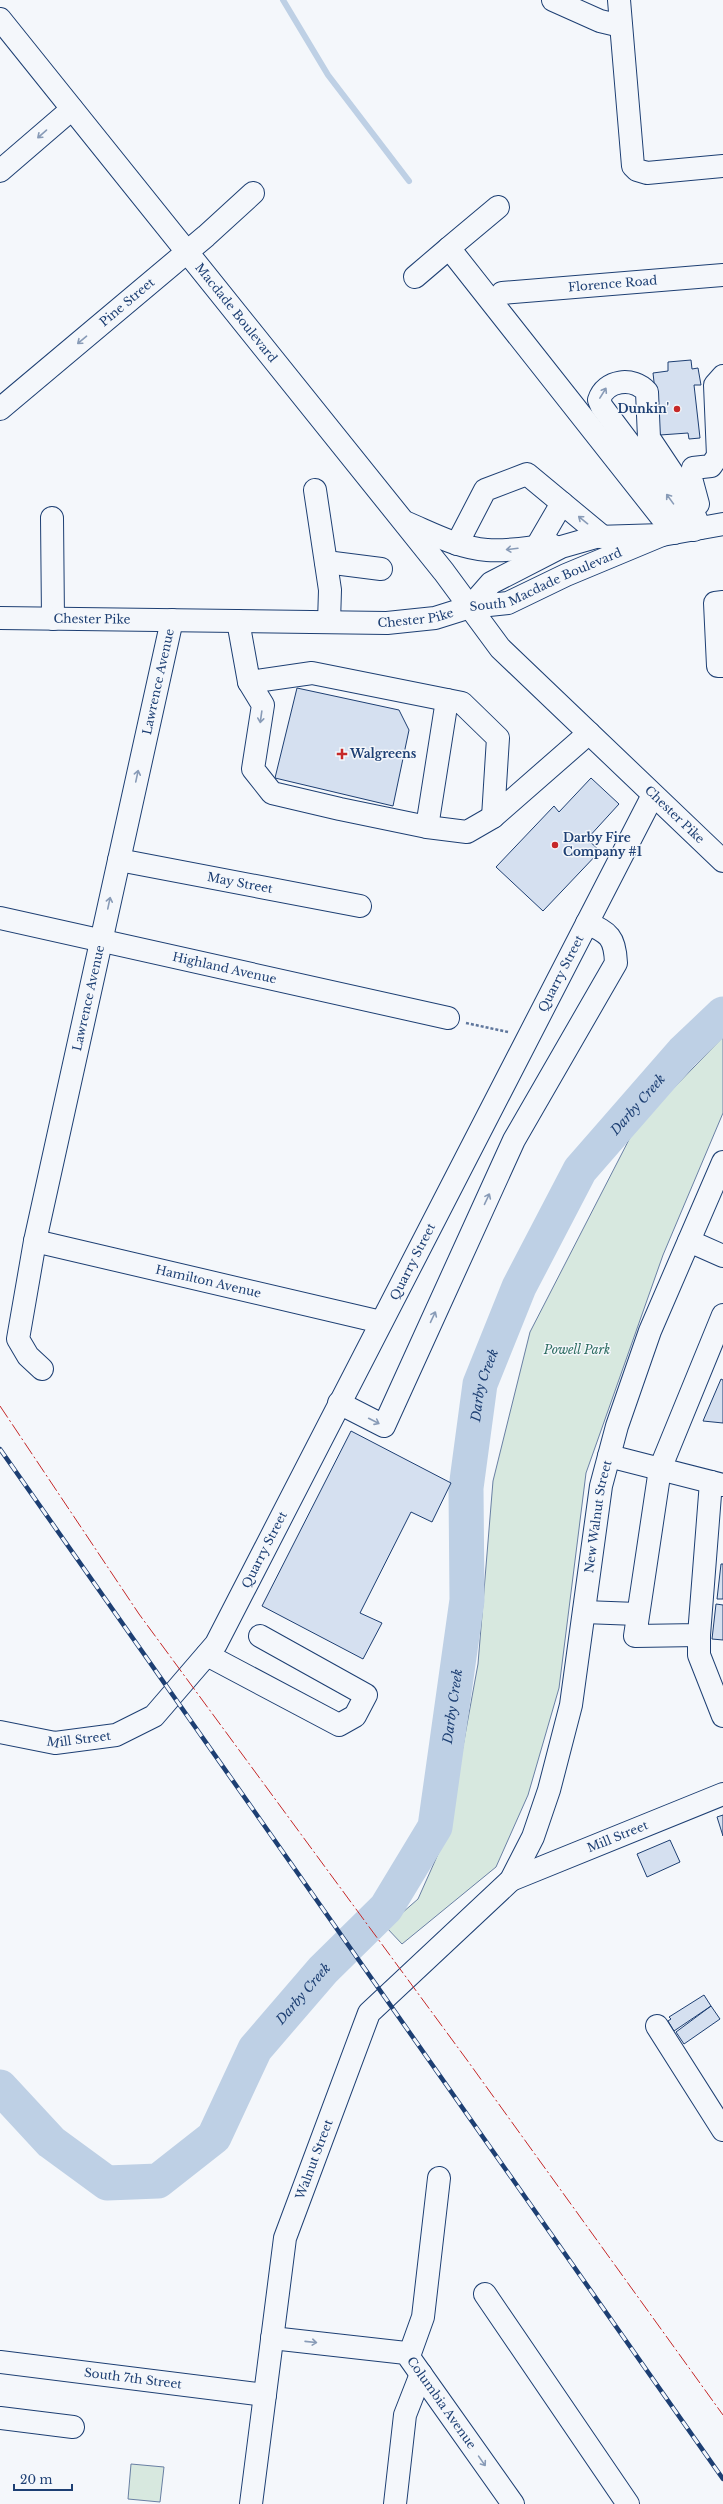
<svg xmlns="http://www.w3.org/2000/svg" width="723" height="2504" viewBox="0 0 723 2504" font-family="'Libre Baskerville',serif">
	<rect width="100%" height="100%" fill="#f4f7fb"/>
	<!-- green -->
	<path fill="#d7e8df" stroke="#687fa3" d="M 723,1037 L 723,1113 L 663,1255 L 586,1473 L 559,1688 L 528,1795 L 496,1867 L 402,1944 L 386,1927 L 418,1899 L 447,1834 L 478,1664 L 493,1481 L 530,1332 L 635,1128 Z
		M 131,2464 L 164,2467 L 160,2502 L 128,2499 Z"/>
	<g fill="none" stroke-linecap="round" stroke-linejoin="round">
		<!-- stream -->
		<path stroke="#bed0e5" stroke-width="6" d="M 283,0 L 328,75 L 409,181"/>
		<!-- river -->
		<path stroke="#bed0e5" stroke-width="35" id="s1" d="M 0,2087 L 51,2142 L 107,2183 L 158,2181 L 214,2137 L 255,2049 L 323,1970 L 386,1908 L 435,1827 L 467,1600 L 466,1488 L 480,1384 L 519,1287 L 580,1170 L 683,1052 L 723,1014"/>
	</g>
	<!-- building -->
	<path fill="#d5e0f0" stroke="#1d3f73" d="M 691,360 L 692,369 L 698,368 L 701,385 L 694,385 L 700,438 L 689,439 L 688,433 L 660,435 L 653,373 L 668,371 L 668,362 Z
		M 297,688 L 399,710 L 409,730 L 393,806 L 275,778 Z
		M 591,778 L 619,804 L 587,839 L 600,851 L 543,911 L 496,867 L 554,806 L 559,812 Z
		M 721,1379 L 723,1380 L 723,1423 L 703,1421 Z
		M 351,1431 L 451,1483 L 432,1522 L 411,1512 L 360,1613 L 382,1623 L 363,1659 L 262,1606 Z
		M 721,1564 L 723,1564 L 723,1599 L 717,1599 Z
		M 716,1604 L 723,1605 L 723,1640 L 712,1639 Z
		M 723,1815 L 723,1836 L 717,1817 Z
		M 670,1840 L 680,1862 L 647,1877 L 637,1854 Z
		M 704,1995 L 711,2006 L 674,2031 L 668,2021 L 671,2019 L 669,2017 Z
		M 711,2006 L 720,2019 L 684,2044 L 676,2032 Z"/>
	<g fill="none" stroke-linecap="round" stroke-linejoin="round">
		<!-- minor casing -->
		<g stroke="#1d3f73" stroke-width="24">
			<g id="minor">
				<path d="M 553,0 L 600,21 L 621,26"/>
				<path d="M 619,0 L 633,166 L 637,170 L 647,173 L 723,166"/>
				<path d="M 0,171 L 72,109"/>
				<path d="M 449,248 L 498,207"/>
				<path d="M 415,277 L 449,248 L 674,533"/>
				<path id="s2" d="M 502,293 L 723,275"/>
				<path id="s3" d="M 0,409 L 206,236 L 253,193"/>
				<path d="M 315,490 L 330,590 L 329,622"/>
				<path d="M 698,504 L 691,478 L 693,468 L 711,466 L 718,456 L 715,385 L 723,376"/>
				<path d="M 52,518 L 53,619"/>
				<path d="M 694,530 L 602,407 L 599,400 C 605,380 633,376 647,392 L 649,438 L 683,489 L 700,528"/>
				<path d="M 457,544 L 485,490 L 527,474 L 603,537"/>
				<path d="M 537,546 L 562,503"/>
				<path d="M 326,562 L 381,569"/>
				<path d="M 723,602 L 715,603 L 718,666 L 723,666"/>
				<path d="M 238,621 L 249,682 L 312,673 L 462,703 L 498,738 L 493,817 L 589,733"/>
				<path d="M 249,682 L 263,705 L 253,769 L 272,793 L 340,809 L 427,827 L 467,832 L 493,817"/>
				<path d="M 427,827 L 447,700"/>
				<path id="s4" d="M 119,860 L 360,906"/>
				<path id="s5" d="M 0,918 L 448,1018"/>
				<path id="s6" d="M 35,1241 L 381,1322"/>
				<path d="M 689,1241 L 723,1256"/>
				<path id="s7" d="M 42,1369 L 28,1356 L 18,1339 L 35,1241 L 172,620"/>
				<path d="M 339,1403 L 384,1426 L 514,1140 L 616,963 C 615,937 609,933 587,923"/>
				<path d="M 609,1456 L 723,1485"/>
				<path d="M 711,1482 L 699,1635 L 635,1636 L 660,1469 L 723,1315"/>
				<path d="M 584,1612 L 637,1614"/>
				<path d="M 699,1635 L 699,1655 L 723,1716"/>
				<path d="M 207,1655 L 339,1725 L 355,1716 L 366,1695 L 260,1636"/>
				<path id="s8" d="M 0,1732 L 55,1743 L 116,1735 L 154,1716 L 216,1644 L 653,795"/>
				<path id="s9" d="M 511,1880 L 723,1794"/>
				<path d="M 657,2026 L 723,2130"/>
				<path d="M 485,2294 L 628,2504"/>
				<path id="s10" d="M 272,2338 L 406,2353 L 513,2504"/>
				<path d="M 409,2356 L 423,2317 L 439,2178"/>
				<path id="s11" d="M 0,2362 L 265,2395"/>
				<path d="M 0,2418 L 73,2427"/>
				<path id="s12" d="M 251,2504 L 285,2238 L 369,2013 L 511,1880 L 533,1837 L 549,1790 L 571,1705 L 601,1486 L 617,1426 L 650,1331 L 723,1162"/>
				<path d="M 395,2504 L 405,2415 L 421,2374"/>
			</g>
		</g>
		<!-- major casing -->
		<g stroke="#1d3f73" stroke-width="24">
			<g id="major">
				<path id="s13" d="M 0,19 L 444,572 L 500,648 L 723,861"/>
				<path d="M 407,523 C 433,534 459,548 487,550 C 508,552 530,547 552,545"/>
				<path d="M 470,607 L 491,583 L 561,547 L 596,537 L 662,535 L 723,524"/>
				<path id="s14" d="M 0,618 L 387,623 L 435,618 L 470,607 L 508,603 L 566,575 L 662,535"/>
			</g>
		</g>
		<!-- path -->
		<path stroke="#5e769c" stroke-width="2.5" stroke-dasharray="3 2" stroke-linecap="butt" d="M 466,1023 L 508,1032"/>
		<!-- minor -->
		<use href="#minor" stroke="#f4f7fb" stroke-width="22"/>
		<!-- major -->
		<use href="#major" stroke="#f4f7fb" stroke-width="22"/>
		<!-- rail casing -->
		<g stroke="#1d3f73" stroke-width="4.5">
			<path id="rail" d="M 0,1449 L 723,2479"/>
		</g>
		<!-- rail -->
		<use href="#rail" stroke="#f4f7fb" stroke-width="3" stroke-dasharray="9" stroke-linecap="butt"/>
		<!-- power -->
		<path stroke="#c62828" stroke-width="1" stroke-dasharray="14 3 2 3" stroke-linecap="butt" d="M 0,1406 L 139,1614 L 467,2060 L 723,2415"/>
	</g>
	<!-- one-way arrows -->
	<defs><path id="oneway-shaft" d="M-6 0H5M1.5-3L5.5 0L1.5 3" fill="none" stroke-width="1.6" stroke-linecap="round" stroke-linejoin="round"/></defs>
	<g stroke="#889bb7">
		<use href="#oneway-shaft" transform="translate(42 134) rotate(139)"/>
		<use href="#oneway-shaft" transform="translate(82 340) rotate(140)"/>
		<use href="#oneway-shaft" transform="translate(603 393) rotate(-58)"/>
		<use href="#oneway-shaft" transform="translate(670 499) rotate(-126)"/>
		<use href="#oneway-shaft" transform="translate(583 520) rotate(-141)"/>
		<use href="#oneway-shaft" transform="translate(512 549) rotate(173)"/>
		<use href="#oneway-shaft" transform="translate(261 717) rotate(98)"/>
		<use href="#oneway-shaft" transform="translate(137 776) rotate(-78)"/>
		<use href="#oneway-shaft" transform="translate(109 903) rotate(-78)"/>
		<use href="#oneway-shaft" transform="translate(487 1199) rotate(-65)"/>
		<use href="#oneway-shaft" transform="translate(433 1317) rotate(-65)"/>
		<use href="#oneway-shaft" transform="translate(374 1421) rotate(27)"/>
		<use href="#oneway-shaft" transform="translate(311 2342) rotate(6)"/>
		<use href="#oneway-shaft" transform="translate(482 2461) rotate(55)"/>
	</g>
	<!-- markers -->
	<g fill="#c62828" stroke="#f4f7fb" stroke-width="1.5">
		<circle cx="677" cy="409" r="4"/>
		<path d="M340 748h4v4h4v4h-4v4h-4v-4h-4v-4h4z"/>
		<circle cx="555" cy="845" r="4"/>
	</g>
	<g text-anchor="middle" stroke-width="3" stroke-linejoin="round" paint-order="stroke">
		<!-- street labels -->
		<g font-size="12" fill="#1d3f73" stroke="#f4f7fb">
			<text dy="4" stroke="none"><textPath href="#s2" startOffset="111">Florence Road</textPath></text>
			<text dy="4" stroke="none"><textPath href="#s3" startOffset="166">Pine Street</textPath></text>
			<text dy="4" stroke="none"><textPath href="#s13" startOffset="377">Macdade Boulevard</textPath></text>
			<text dy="4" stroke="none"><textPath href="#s14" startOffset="553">South Macdade Boulevard</textPath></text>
			<text dy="4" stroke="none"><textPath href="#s14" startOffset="416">Chester Pike</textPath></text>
			<text dy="4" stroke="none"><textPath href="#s14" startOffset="92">Chester Pike</textPath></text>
			<text dy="4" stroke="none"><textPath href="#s7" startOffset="711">Lawrence Avenue</textPath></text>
			<text dy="4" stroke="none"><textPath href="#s13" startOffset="1045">Chester Pike</textPath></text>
			<text dy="4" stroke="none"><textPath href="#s4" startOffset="123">May Street</textPath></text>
			<text dy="4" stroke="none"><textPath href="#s5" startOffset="230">Highland Avenue</textPath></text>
			<text dy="4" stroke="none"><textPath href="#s8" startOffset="1009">Quarry Street</textPath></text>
			<text dy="4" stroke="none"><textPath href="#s7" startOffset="387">Lawrence Avenue</textPath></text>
			<text dy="4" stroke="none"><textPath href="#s8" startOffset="685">Quarry Street</textPath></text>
			<text dy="4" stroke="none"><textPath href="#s6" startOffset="178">Hamilton Avenue</textPath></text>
			<text dy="4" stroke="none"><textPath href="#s12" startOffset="1079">New Walnut Street</textPath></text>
			<text dy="4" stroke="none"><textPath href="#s8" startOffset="361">Quarry Street</textPath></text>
			<text dy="4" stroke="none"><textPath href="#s8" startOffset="80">Mill Street</textPath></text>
			<text dy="4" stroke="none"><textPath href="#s9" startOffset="115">Mill Street</textPath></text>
			<text dy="4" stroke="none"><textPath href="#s12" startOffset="352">Walnut Street</textPath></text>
			<text dy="4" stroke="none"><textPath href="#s11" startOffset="134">South 7th Street</textPath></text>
			<text dy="4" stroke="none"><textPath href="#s10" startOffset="196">Columbia Avenue</textPath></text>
		</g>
		<!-- poi labels -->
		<g font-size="12" font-weight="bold" fill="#1d3f73" stroke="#f4f7fb" text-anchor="start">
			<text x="669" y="413" text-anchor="end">Dunkin'</text>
			<text x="350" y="758">Walgreens</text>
			<text x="563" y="842">Darby Fire<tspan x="563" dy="14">Company #1</tspan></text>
		</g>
		<!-- park labels -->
		<g font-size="12" font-style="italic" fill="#2c6c60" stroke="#f4f7fb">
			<text x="577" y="1354">Powell Park</text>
		</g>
		<!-- water labels -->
		<g font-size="13" font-style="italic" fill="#1d3f73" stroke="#f4f7fb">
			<text dy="5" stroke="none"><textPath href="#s1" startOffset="1421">Darby Creek</textPath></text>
			<text dy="5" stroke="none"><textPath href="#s1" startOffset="1097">Darby Creek</textPath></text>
			<text dy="5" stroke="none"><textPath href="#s1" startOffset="773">Darby Creek</textPath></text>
			<text dy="5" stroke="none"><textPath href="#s1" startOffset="437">Darby Creek</textPath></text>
		</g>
	</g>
	<!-- scale -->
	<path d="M14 2484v6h58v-6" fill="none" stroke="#1d3f73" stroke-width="2"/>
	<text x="20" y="2484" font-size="12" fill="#1d3f73" stroke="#f4f7fb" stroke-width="3" paint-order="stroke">20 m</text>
</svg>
